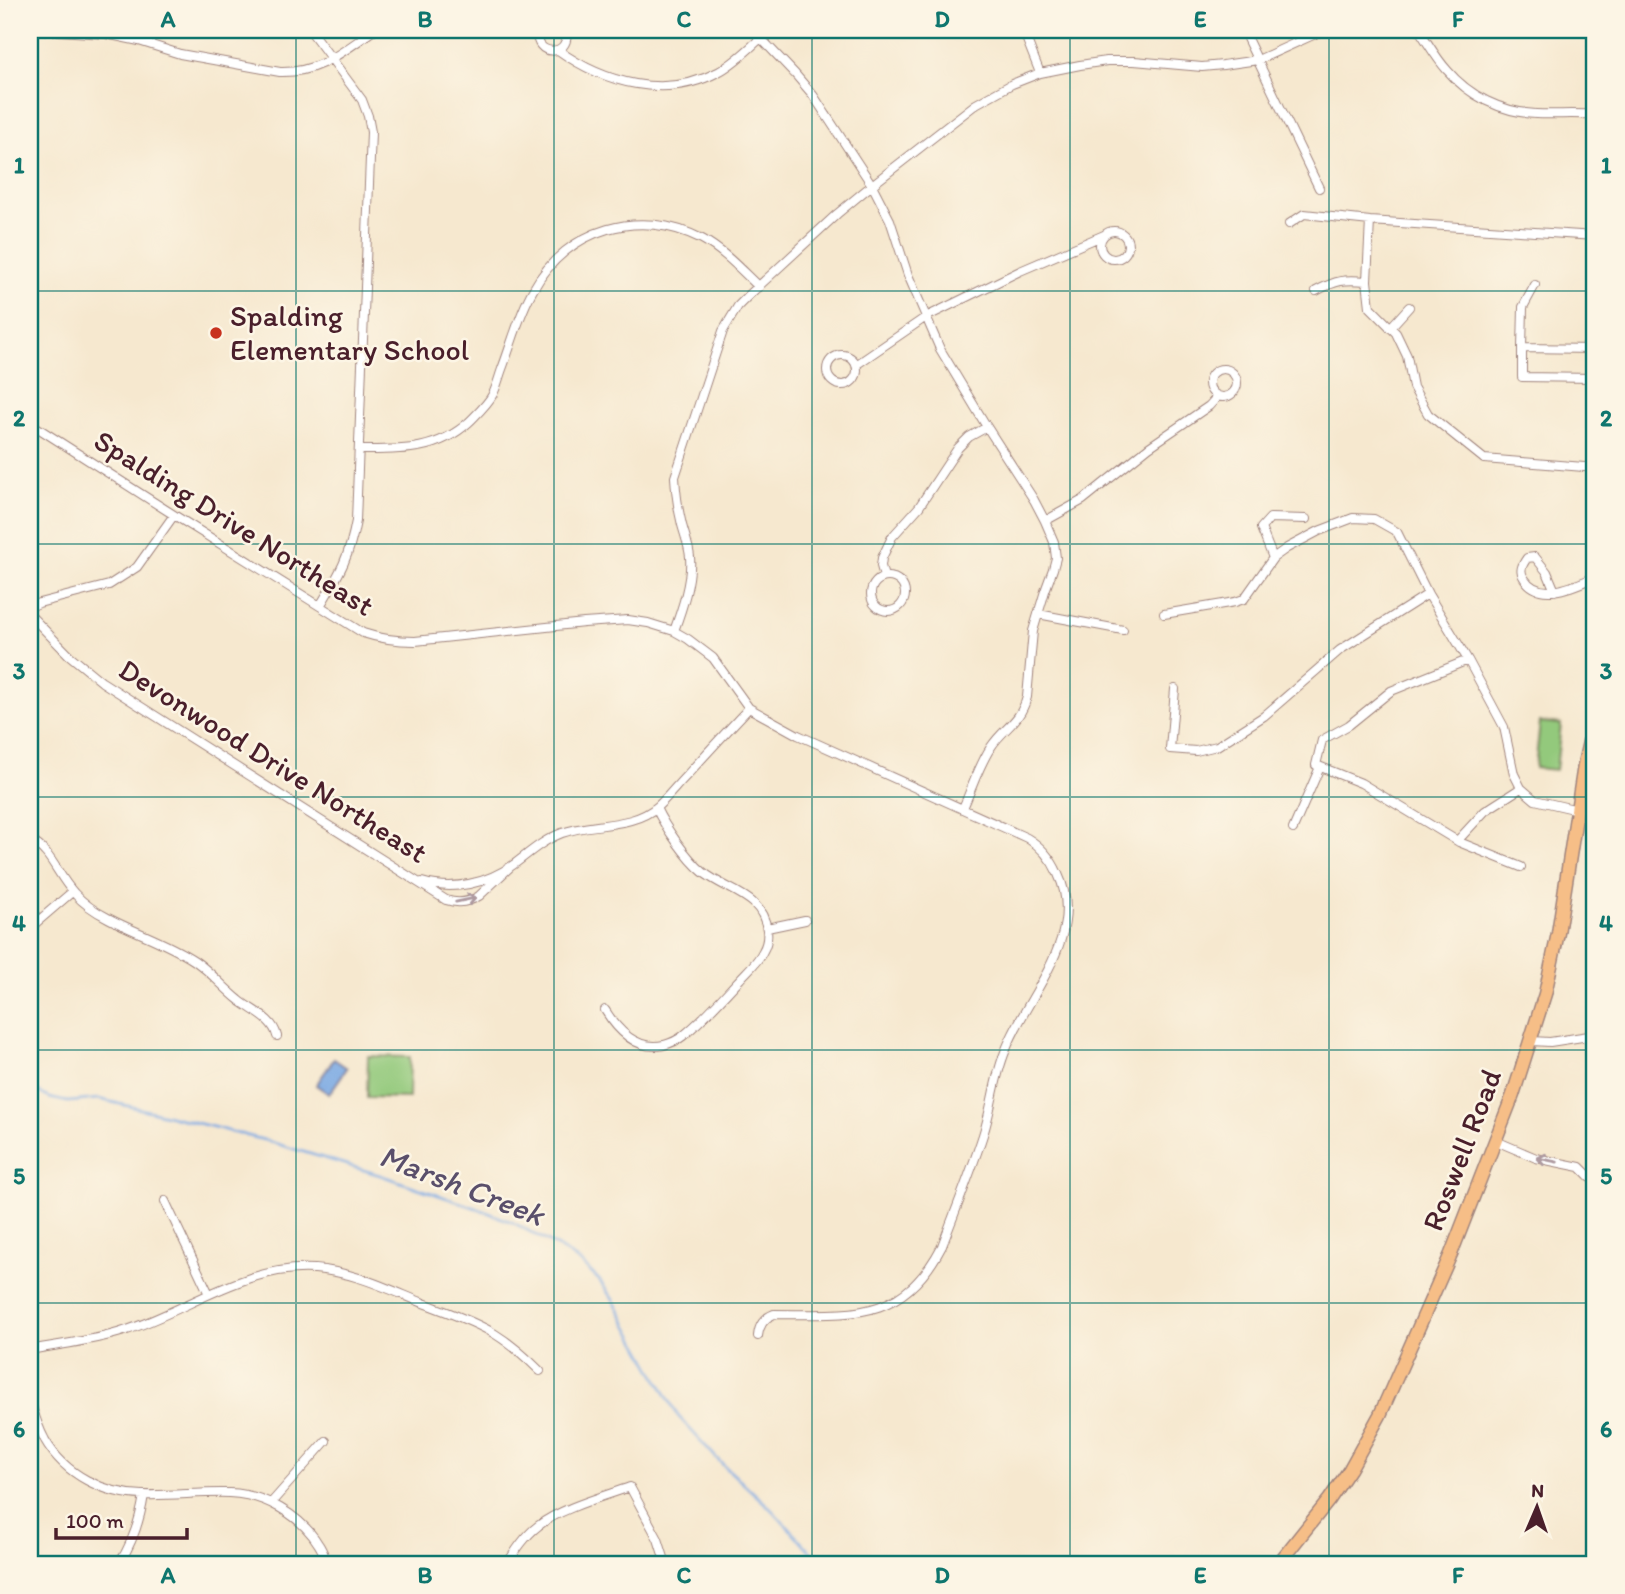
<svg xmlns="http://www.w3.org/2000/svg" width="1625" height="1594" viewBox="0 0 1625 1594" font-family="Itim,sans-serif">
	<rect width="100%" height="100%" fill="#fcf5e5"/>
	<filter id="ink" filterUnits="userSpaceOnUse"><feTurbulence type="fractalNoise" baseFrequency=".0143" numOctaves="2"/><feDisplacementMap in="SourceGraphic" scale="14" xChannelSelector="R" yChannelSelector="G"/><feConvolveMatrix kernelMatrix="1 2 1 2 8 2 1 2 1" color-interpolation-filters="sRGB"/></filter>
	<filter id="wash" filterUnits="userSpaceOnUse"><feTurbulence type="fractalNoise" baseFrequency=".00686" numOctaves="4" result="noise"/><feDisplacementMap in="SourceGraphic" scale="28" xChannelSelector="R" yChannelSelector="G"/><feGaussianBlur stdDeviation="1.57" result="paint"/><feColorMatrix in="noise" values="0 0 0 0 0 0 0 0 0 0 0 0 0 0 0 0 0 1.4 0 .05"/><feComposite in="paint" operator="in"/></filter>
	<g filter="url(#wash)">
		<rect width="100%" height="100%" fill="#f6e8cf"/>
		<!-- green -->
		<path fill="#93c97b" stroke="#6e7453" stroke-width="2" d="M 1540,722 L 1561,724 L 1556,770 L 1535,768 Z
			M 368,1056 L 410,1057 L 409,1098 L 367,1097 Z"/>
		<!-- water -->
		<path fill="#79a8e3" stroke="#626487" stroke-width="2" d="M 334,1059 L 347,1068 L 329,1094 L 316,1085 Z"/>
		<g fill="none" stroke-linecap="round" stroke-linejoin="round">
			<!-- stream -->
			<path stroke="#79a8e3" stroke-width="2.5" d="M 30,1087 L 49,1098 L 68,1102 L 99,1099 L 166,1115 L 264,1140 L 380,1175 L 479,1209 L 512,1222 L 558,1247 L 580,1262 L 599,1280 L 614,1301 L 678,1416 L 721,1463 L 767,1505 L 803,1543 L 821,1564"/>
		</g>
	</g>
	<g filter="url(#ink)">
		<g fill="none" stroke-linecap="round" stroke-linejoin="round">
			<!-- street casing -->
			<g stroke="#a0847d" stroke-width="10">
				<path id="street" d="M 42,30 L 106,34 L 139,41 L 180,54 L 280,72 C 320,73 343,51 374,30
					M 310,30 L 362,100 L 368,116 L 371,132 L 356,521 C 349,559 339,574 320,606
					M 538,30 C 532,57 572,58 566,30
					M 753,30 L 795,74 L 813,95 L 872,185 L 890,220 L 908,275 L 940,349 L 987,427 L 1034,500 L 1045,521 L 1054,542 L 1056,558 L 1053,569 L 1045,591 L 1033,631 L 1027,697 C 1020,723 1004,727 991,747 C 979,765 972,788 963,808
					M 1023,30 L 1040,73
					M 1243,30 L 1319,188
					M 1419,30 C 1428,43 1436,58 1447,70 C 1469,96 1501,112 1536,114 C 1556,115 1576,113 1595,115
					M 558,50 C 604,83 665,100 718,72 C 734,64 747,50 761,38
					M 1589,114 L 1595,95
					M 1370,221 L 1367,281 L 1370,307 L 1396,333 L 1407,356 L 1413,387 L 1428,414 L 1484,459 L 1584,467 L 1595,466
					M 1289,224 L 1304,214 L 1370,221 L 1595,236
					M1100 245a14 14 0 1 1 28 0a14 14 0 1 1-28 0Z
					M 1535,285 L 1523,307 L 1522,348 L 1595,349
					M 1316,291 C 1337,280 1343,279 1367,281
					M 1390,328 L 1409,307
					M 1522,348 L 1522,377 L 1595,378
					M827 370a15 15 0 1 1 30 0a15 15 0 1 1-30 0Z
					M 856,365 L 926,317 L 1020,271 L 1104,235
					M1209 383a14 14 0 1 1 28 0a14 14 0 1 1-28 0Z
					M 30,423 L 174,515 L 363,633 C 381,639 396,641 415,641 L 584,623 L 628,620 L 648,623 L 674,631 L 688,639 L 713,658 L 749,708 L 798,735 L 1027,838 C 1042,847 1051,858 1058,874 C 1088,936 1025,997 1005,1052 C 994,1079 992,1108 983,1135 C 971,1172 956,1209 942,1246 C 902,1323 850,1314 774,1314 C 764,1318 759,1325 758,1336
					M 359,450 C 400,450 436,452 469,422 C 477,414 488,404 493,394 C 497,386 499,377 502,369 C 512,343 519,314 533,290 C 567,228 640,207 702,239 C 724,251 741,270 759,287
					M 1591,466 L 1595,484
					M 1045,521 L 1083,500 L 1149,447 L 1209,406 L 1218,396
					M 1273,558 L 1261,528 L 1270,518 L 1306,519
					M871 594a17 17 0 1 1 34 0a17 17 0 1 1-34 0Z
					M 884,577 L 881,566 L 882,558 L 892,537 L 919,507 L 958,448 L 969,437 L 987,427
					M 1555,591 L 1547,572 L 1535,557 L 1527,558 C 1522,565 1519,571 1524,578 C 1539,603 1574,586 1595,577
					M 30,607 L 39,603 L 109,585 L 137,567 L 174,515
					M 1038,614 L 1123,630
					M 1164,614 L 1235,602 L 1244,599 L 1273,558 L 1287,548 L 1319,531 L 1353,518 L 1374,519 L 1397,532 L 1428,594 L 1468,660 L 1504,727 L 1514,774 L 1521,788 L 1535,800 L 1578,810
					M 30,615 L 69,655 L 102,682 L 446,900 C 458,904 468,903 479,896 L 510,867
					M 674,631 C 682,609 692,580 690,557 C 689,546 685,536 682,525 C 678,509 676,494 675,477 L 723,331 L 738,306 L 748,296 L 837,214 L 872,185 L 976,104 L 1012,84 L 1040,73 L 1080,65 L 1107,61 L 1134,61 L 1202,67 L 1223,65 L 1258,60 L 1324,30
					M 1468,660 L 1391,691 L 1349,725 L 1322,740 L 1316,765 L 1361,783 L 1459,842 L 1521,867
					M 1175,689 L 1170,749 L 1196,751 L 1217,746 L 1264,716 L 1340,650 L 1428,594
					M 1293,829 L 1320,767
					M 30,840 C 52,852 57,875 74,893 C 83,903 96,912 108,918 C 136,933 168,943 195,961 C 211,972 224,988 239,1000 C 252,1011 273,1018 277,1036
					M 1459,842 L 1460,838 L 1485,811 L 1521,788
					M 422,882 C 453,891 486,884 513,865 C 528,854 543,840 562,833 C 592,822 632,829 658,806 C 668,797 677,785 687,775 C 707,753 728,730 749,708
					M 30,928 L 72,892
					M 767,928 L 805,920
					M 605,1010 C 618,1031 637,1051 664,1045 C 671,1043 678,1040 683,1036 C 704,1019 722,998 740,979 C 748,970 758,962 763,951 C 767,944 768,937 767,930 C 762,894 728,892 703,872 C 687,859 665,827 656,808
					M 1531,1041 L 1550,1042 L 1595,1035
					M 1496,1141 L 1536,1158 L 1580,1167 L 1595,1182
					M 165,1201 L 209,1294
					M 30,1350 C 61,1344 94,1341 124,1331 C 187,1311 246,1264 315,1269 C 353,1272 386,1288 421,1302 C 446,1312 472,1320 495,1334 C 511,1344 526,1357 540,1371
					M 30,1400 C 34,1414 38,1427 45,1440 C 65,1475 104,1494 143,1495 C 172,1496 201,1492 229,1493 C 264,1494 301,1515 319,1545 C 323,1551 325,1558 328,1564
					M 271,1503 L 326,1441
					M 119,1564 C 133,1542 140,1521 144,1495
					M 507,1564 C 516,1550 525,1536 538,1526 C 561,1508 602,1497 630,1487 L 658,1539 L 666,1564"/>
			</g>
			<!-- primary casing -->
			<g stroke="#a0847d" stroke-width="15">
				<path id="primary" d="M 1278,1564 L 1329,1500 L 1350,1469 L 1380,1415 L 1451,1254 L 1513,1095 L 1545,994 L 1558,933 L 1585,759 L 1595,716"/>
			</g>
			<!-- street -->
			<use href="#street" stroke="#fff" stroke-width="8"/>
			<!-- primary -->
			<use href="#primary" stroke="#f6be87" stroke-width="12"/>
		</g>
		<!-- one-way arrows -->
		<defs><path id="oneway-shaft" d="M-6 0H5M1.5-3L5.5 0L1.5 3" fill="none" stroke-width="1.6" stroke-linecap="round" stroke-linejoin="round" transform="scale(1.75)"/></defs>
		<g stroke="#ae9aa0">
			<use href="#oneway-shaft" transform="translate(466 900) rotate(-12)"/>
			<use href="#oneway-shaft" transform="translate(1547 1160) rotate(-168)"/>
		</g>
	</g>
	<!-- grid -->
	<path fill="none" stroke="#0f766e" stroke-width="2" stroke-opacity="0.55" d="M 296,30 L 296,1564M 554,30 L 554,1564M 812,30 L 812,1564M 1070,30 L 1070,1564M 1329,30 L 1329,1564M 30,291 L 1595,291M 30,544 L 1595,544M 30,797 L 1595,797M 30,1050 L 1595,1050M 30,1303 L 1595,1303"/>
	<!-- markers -->
	<circle fill="#c8321e" stroke="#fcf5e5" stroke-width="2.5" cx="216" cy="333" r="7"/>
	<g text-anchor="middle" stroke-width="5" stroke-linejoin="round" paint-order="stroke">
		<!-- poi labels -->
		<g font-size="30" fill="#4a1f2b" stroke="#fcf5e5" text-anchor="start">
			<text x="230" y="326">Spalding<tspan x="230" dy="34">Elementary School</tspan></text>
		</g>
		<!-- street labels -->
		<g font-size="30" fill="#4a1f2b" stroke="#fcf5e5">
			<text transform="translate(234 523) rotate(32)" y="10">Spalding Drive Northeast</text>
			<text transform="translate(273 761) rotate(32)" y="10">Devonwood Drive Northeast</text>
			<text transform="translate(1462 1150) rotate(-69)" y="10">Roswell Road</text>
		</g>
		<!-- water labels -->
		<g font-size="32" font-style="italic" fill="#5a4f6b" stroke="#fcf5e5">
			<text transform="translate(462 1185) rotate(21)" y="11">Marsh Creek</text>
		</g>
	</g>
	<!-- margin -->
	<rect width="1625" height="1594" fill="none" stroke="#fcf5e5" stroke-width="77"/>
	<!-- north arrow -->
	<g transform="translate(1537 1507) rotate(2)" stroke="#fcf5e5" stroke-width="5" paint-order="stroke">
	<path d="M0-5L12 26L0 18L-12 26Z" fill="#4a1f2b"/>
	<text y="-10" font-size="19" font-weight="bold" text-anchor="middle" fill="#4a1f2b">N</text>
	</g>
	<!-- scale -->
	<path d="M56 1528v10h131v-10" fill="none" stroke="#4a1f2b" stroke-width="3.5"/>
	<text x="66" y="1528" font-size="21" fill="#4a1f2b" stroke="#fcf5e5" stroke-width="5" paint-order="stroke">100 m</text>
	<rect x="38" y="38" width="1548" height="1518" fill="none" stroke="#0f766e" stroke-width="2.5"/>
	<g font-size="23" text-anchor="middle" font-weight="bold" fill="#0f766e">
		<text x="168" y="27">A</text>
		<text x="425" y="27">B</text>
		<text x="684" y="27">C</text>
		<text x="942" y="27">D</text>
		<text x="1200" y="27">E</text>
		<text x="1458" y="27">F</text>
		<text x="19" y="173">1</text>
		<text x="1606" y="173">1</text>
		<text x="19" y="426">2</text>
		<text x="1606" y="426">2</text>
		<text x="19" y="679">3</text>
		<text x="1606" y="679">3</text>
		<text x="19" y="931">4</text>
		<text x="1606" y="931">4</text>
		<text x="19" y="1184">5</text>
		<text x="1606" y="1184">5</text>
		<text x="19" y="1437">6</text>
		<text x="1606" y="1437">6</text>
		<text x="168" y="1583">A</text>
		<text x="425" y="1583">B</text>
		<text x="684" y="1583">C</text>
		<text x="942" y="1583">D</text>
		<text x="1200" y="1583">E</text>
		<text x="1458" y="1583">F</text>
	</g>
</svg>
